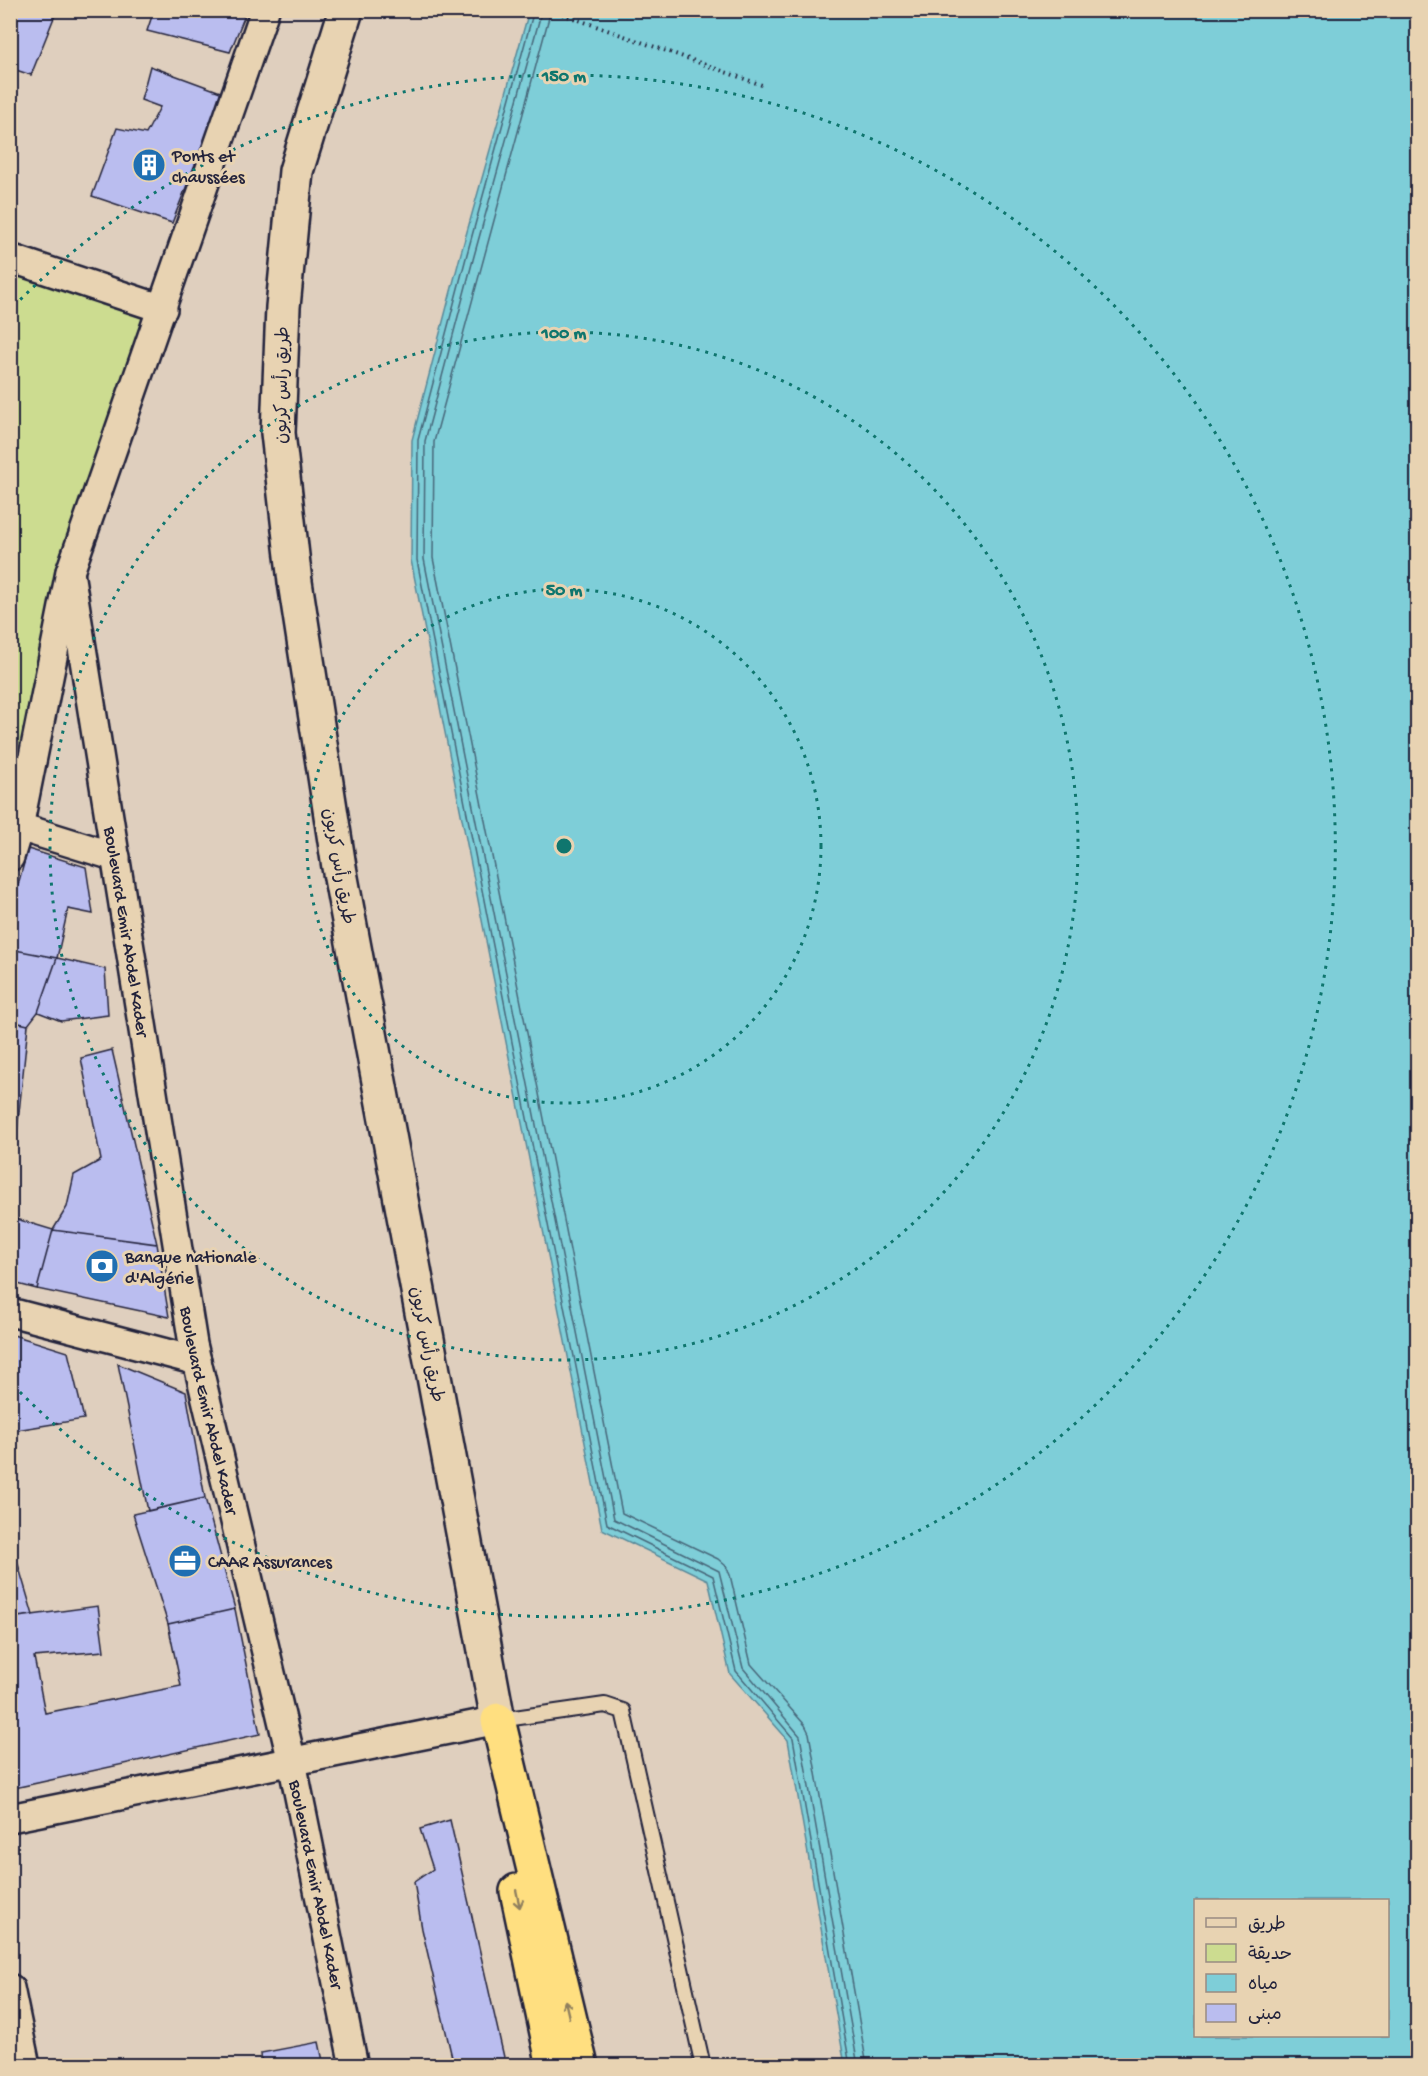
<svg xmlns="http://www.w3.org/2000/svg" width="1428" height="2076" viewBox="0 0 1428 2076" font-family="'Gochi Hand','Playpen Sans Arabic',sans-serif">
	<rect width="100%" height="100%" fill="#dfcfbe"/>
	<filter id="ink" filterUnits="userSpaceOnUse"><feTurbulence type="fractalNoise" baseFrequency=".0167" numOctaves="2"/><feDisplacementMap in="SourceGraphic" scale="12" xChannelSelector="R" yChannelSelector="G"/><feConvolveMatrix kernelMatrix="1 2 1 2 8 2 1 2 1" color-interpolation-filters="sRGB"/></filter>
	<g filter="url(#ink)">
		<!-- green -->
		<path fill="#ccdc90" stroke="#777f66" stroke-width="1.5" d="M 10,269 L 159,319 L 67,571 L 10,823 Z"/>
		<!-- water -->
		<path fill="#7eced8" stroke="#598999" stroke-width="1.5" fill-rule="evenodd" d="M 529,11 L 1417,11 L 1417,2065 L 845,2065 L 788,1740 L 730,1674 L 708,1580 L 602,1529 L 411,560 L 412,440 L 461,253 ZM 1196,1900 L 1388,1900 L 1388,2036 L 1196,2036 Z"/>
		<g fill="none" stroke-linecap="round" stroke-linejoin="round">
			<!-- shore -->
			<path stroke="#47677a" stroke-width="1.5" d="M 534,10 L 467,254 L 418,440 L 417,560 L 607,1524 L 713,1576 L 736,1671 L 793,1738 L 850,2066
				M 542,10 L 474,256 L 425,441 L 424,559 L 614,1519 L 719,1571 L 743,1668 L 800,1736 L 858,2066
				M 551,10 L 434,442 L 433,558 L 622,1513 L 718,1559 L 726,1566 L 730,1575 L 751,1664 L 805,1725 L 809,1733 L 867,2066"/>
		</g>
		<!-- building -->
		<path fill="#babdef" stroke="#22223b" stroke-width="1.5" d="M 10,10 L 57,10 L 31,75 L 10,68 Z
			M 154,10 L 247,10 L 230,52 L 147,31 Z
			M 150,66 L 223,93 L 172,223 L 92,196 L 117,128 L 146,134 L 160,107 L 141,100 Z
			M 28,849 L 86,867 L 93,914 L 68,909 L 57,958 L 10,949 L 10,913 Z
			M 10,949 L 57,958 L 38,1012 L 28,1025 L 10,1021 Z
			M 57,958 L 105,969 L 108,1015 L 61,1021 L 38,1012 Z
			M 10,1021 L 28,1025 L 10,1200 Z
			M 112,1050 L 157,1244 L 53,1230 L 67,1207 L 74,1175 L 101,1160 L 81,1058 Z
			M 10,1217 L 53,1230 L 37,1289 L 10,1282 Z
			M 53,1230 L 157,1244 L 169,1317 L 37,1289 Z
			M 10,1334 L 68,1352 L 84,1419 L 10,1431 Z
			M 118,1364 L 186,1392 L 205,1498 L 148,1511 Z
			M 205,1498 L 235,1609 L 168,1624 L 133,1514 Z
			M 10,1541 L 15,1554 L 33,1615 L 10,1618 Z
			M 98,1606 L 104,1651 L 34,1657 L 45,1713 L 181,1686 L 168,1624 L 235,1609 L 260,1734 L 10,1789 L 10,1618 Z
			M 450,1820 L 506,2066 L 454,2066 L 422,1929 L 414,1882 L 433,1869 L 420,1829 Z
			M 319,2042 L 324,2066 L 262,2066 L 261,2053 Z"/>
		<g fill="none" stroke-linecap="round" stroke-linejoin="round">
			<!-- service casing -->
			<g stroke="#22223b" stroke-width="18">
				<path id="service" d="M 499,1720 L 605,1705 L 623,1711 L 703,2066"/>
			</g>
			<!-- minor casing -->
			<g stroke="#22223b" stroke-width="32">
				<g id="minor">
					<path d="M 10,258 L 163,309"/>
					<path id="s1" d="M 70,572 L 193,1344 L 292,1762 L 354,2066"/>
					<path d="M 10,824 L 116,857"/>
					<path d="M 10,857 L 19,827 L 70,572 L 265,10"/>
					<path d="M 10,1312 L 197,1361"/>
					<path d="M 10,1818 L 498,1720"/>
					<path d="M 10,1988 L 26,2066"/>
				</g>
			</g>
			<!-- secondary casing -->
			<g stroke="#22223b" stroke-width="38">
				<path id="secondary" d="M 346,10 L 296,171 L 283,307 L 278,433 L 295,582 L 339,867 L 498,1720"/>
			</g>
			<!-- trunk casing -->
			<g stroke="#22223b" stroke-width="38">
				<path id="trunk" d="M 498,1720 L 581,2066
					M 517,1891 L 554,2066"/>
			</g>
			<!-- path -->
			<path stroke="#22223b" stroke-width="4" stroke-dasharray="1.5 4.5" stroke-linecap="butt" d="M 551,10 L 762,85"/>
			<!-- service -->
			<use href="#service" stroke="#e8d3b2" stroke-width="14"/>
			<!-- minor -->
			<use href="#minor" stroke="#e8d3b2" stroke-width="27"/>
			<!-- secondary -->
			<use href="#secondary" stroke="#e8d3b2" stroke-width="33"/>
			<!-- trunk -->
			<use href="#trunk" stroke="#ffdf80" stroke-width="33"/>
		</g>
		<!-- one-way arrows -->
		<defs><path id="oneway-shaft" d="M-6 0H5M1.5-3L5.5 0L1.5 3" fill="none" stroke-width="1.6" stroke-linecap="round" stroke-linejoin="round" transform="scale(1.5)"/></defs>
		<g stroke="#90805e">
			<use href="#oneway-shaft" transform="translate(518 1899) rotate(78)"/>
			<use href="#oneway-shaft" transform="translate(567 2009) rotate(-103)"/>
		</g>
	</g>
	<!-- distance rings -->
	<g fill="none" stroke="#0f766e" stroke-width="3" stroke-dasharray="3 6">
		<circle cx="564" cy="846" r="257"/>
		<circle cx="564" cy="846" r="514"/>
		<path d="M14 306A771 771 0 1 1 14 1386"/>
	</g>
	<!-- icons -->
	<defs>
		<g id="building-disc" transform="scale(1.725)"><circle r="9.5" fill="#1f6fb2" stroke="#e8d3b2"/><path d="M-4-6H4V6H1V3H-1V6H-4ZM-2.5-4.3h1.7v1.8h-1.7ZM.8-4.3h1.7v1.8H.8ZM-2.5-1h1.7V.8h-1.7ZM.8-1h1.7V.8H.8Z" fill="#fff"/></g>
		<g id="bank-disc" transform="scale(1.725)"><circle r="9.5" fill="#1f6fb2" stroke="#e8d3b2"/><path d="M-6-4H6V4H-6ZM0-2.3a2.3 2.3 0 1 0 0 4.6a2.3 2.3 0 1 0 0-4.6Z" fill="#fff"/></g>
		<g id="office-disc" transform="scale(1.725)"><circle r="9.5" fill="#1f6fb2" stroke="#e8d3b2"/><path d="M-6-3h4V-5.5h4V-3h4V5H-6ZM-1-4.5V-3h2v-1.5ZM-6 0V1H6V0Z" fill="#fff"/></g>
	</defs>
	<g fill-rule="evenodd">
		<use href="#building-disc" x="149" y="165"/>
		<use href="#bank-disc" x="102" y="1266"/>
		<use href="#office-disc" x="185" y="1561"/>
	</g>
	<g text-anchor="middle" stroke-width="6" stroke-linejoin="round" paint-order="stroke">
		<!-- poi labels -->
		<g font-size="18" fill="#22223b" stroke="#e8d3b2" text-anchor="start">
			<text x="172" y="161">Ponts et<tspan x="172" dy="21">chaussées</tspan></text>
			<text x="125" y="1262">Banque nationale<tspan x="125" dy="21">d'Algérie</tspan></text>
			<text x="208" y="1567">CAAR Assurances</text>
		</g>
		<!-- street labels -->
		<g font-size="18" fill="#22223b" stroke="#e8d3b2">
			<text transform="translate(281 385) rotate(-89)" y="6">طريق رأس كربون</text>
			<text transform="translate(340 866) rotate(80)" y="6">طريق رأس كربون</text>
			<text dy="6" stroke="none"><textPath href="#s1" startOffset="364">Boulevard Emir Abdel Kader</textPath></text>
			<text transform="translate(428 1344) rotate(79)" y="6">طريق رأس كربون</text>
			<text dy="6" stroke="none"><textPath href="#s1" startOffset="850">Boulevard Emir Abdel Kader</textPath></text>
			<text dy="6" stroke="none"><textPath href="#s1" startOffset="1336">Boulevard Emir Abdel Kader</textPath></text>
		</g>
	</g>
	<circle cx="564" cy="846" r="9" fill="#0f766e" stroke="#e8d3b2" stroke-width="3"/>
	<g font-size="18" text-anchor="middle" font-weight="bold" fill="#0f766e" stroke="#e8d3b2" stroke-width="6" stroke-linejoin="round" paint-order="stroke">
		<text x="564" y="81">150 m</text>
		<text x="564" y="338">100 m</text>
		<text x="564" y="595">50 m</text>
	</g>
	<!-- margin -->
	<rect width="1428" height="2076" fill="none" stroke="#e8d3b2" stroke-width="36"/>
	<rect x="18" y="18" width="1392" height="2040" fill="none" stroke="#22223b" stroke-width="2" filter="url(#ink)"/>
	<!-- legend -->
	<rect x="1194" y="1899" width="195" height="138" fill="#e8d3b2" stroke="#998c82" stroke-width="1.5"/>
	<rect x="1206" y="1918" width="30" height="9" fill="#e8d3b2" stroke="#998c82" stroke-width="1.5"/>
	<text x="1248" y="1929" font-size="18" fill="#22223b">طريق</text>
	<rect x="1206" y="1944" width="30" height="18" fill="#ccdc90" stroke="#998c82" stroke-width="1.5"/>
	<text x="1248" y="1959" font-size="18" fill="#22223b">حديقة</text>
	<rect x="1206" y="1974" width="30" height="18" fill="#7eced8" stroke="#998c82" stroke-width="1.5"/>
	<text x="1248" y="1989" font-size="18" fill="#22223b">مياه</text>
	<rect x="1206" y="2004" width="30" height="18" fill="#babdef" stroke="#998c82" stroke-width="1.5"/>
	<text x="1248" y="2019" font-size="18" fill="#22223b">مبنى</text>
</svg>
